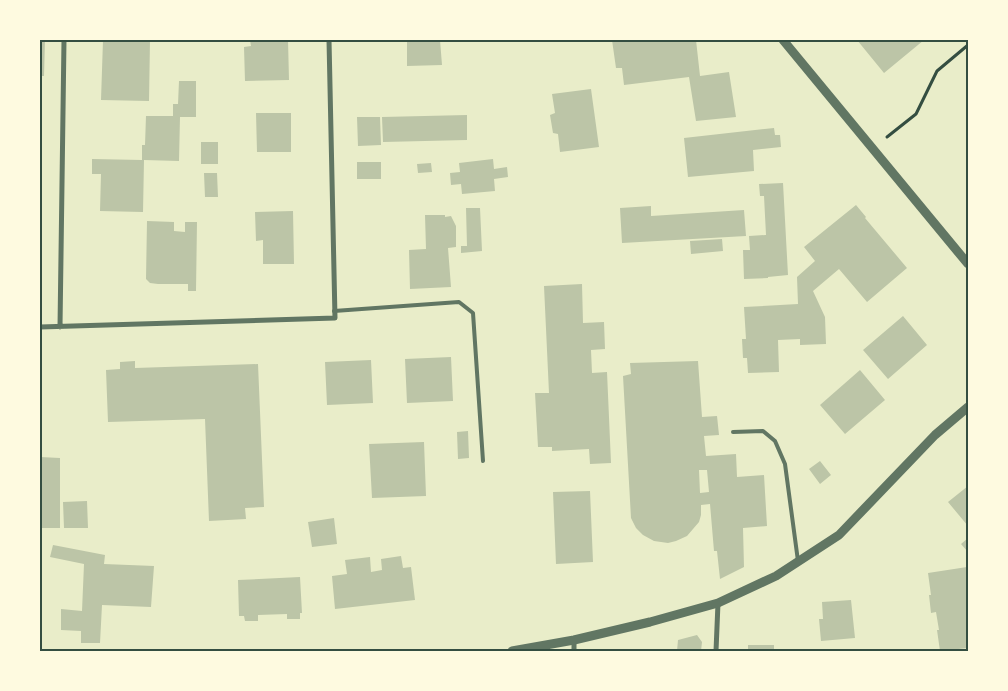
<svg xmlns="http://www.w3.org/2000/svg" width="1008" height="691" viewBox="0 0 1008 691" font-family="Rubik,sans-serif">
	<rect width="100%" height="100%" fill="#e9edc9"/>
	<!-- building -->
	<path fill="#bcc5a7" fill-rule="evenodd" d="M 40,40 L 45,40 L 44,76 L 40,76 Z
		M 103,40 L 150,40 L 149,101 L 101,100 Z
		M 250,40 L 288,40 L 289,80 L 245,81 L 244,47 L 251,46 Z
		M 407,40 L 440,40 L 442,65 L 407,66 Z
		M 612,40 L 696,40 L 700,76 L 729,72 L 736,117 L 696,121 L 689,77 L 624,85 L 622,68 L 616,68 Z
		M 857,40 L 924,40 L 884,73 Z
		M 179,81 L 196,81 L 196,117 L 180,117 L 179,161 L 144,160 L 143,212 L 100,211 L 101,174 L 92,174 L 92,159 L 142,160 L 142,145 L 145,145 L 146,116 L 173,116 L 173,104 L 178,104 Z
		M 591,89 L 599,147 L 560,152 L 558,134 L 553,133 L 550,115 L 555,113 L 552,94 Z
		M 256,113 L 291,113 L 291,152 L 257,152 Z
		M 467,115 L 467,140 L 383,142 L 382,117 Z
		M 357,117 L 380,117 L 381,145 L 358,146 Z
		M 774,128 L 775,135 L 780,135 L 781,147 L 753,150 L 754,171 L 688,177 L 684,138 Z
		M 201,142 L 218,142 L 218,164 L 201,164 Z
		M 493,159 L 494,169 L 507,167 L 508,177 L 494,179 L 495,191 L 462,194 L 461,184 L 451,185 L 450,173 L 460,172 L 459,163 Z
		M 357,162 L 381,162 L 381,179 L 357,179 Z
		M 431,163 L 432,172 L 418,173 L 417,164 Z
		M 204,173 L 217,173 L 218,197 L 205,197 Z
		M 783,183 L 788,275 L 768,277 L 768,278 L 744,279 L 743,250 L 750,250 L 749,236 L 766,235 L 764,196 L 760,196 L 759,184 Z
		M 40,185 L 42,185 L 42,213 L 40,213 Z
		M 856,205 L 866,217 L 865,218 L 907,268 L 867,302 L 839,269 L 813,291 L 825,317 L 826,344 L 800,345 L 800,339 L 778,340 L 779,372 L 748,373 L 747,358 L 743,358 L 742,339 L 746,339 L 744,307 L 798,304 L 797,277 L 815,261 L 804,247 Z
		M 651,206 L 651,216 L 744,210 L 746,236 L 622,243 L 620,208 Z
		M 466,208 L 480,208 L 482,251 L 461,253 L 461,246 L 467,246 Z
		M 293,211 L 294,264 L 263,264 L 263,240 L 256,241 L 255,212 Z
		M 425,215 L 445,215 L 445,217 L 451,216 L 456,226 L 456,247 L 448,248 L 451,287 L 410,289 L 409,250 L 426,249 Z
		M 147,221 L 174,222 L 174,231 L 185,232 L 185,222 L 197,222 L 196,291 L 188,291 L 188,284 L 158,284 L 150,283 L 146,279 Z
		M 40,234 L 42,235 L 42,257 L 40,257 Z
		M 722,239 L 723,251 L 691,254 L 690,241 Z
		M 582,284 L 583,323 L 604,322 L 605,349 L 591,350 L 592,373 L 607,372 L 611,463 L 590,464 L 589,449 L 552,451 L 552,447 L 538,447 L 535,393 L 549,393 L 544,286 Z
		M 903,316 L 927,345 L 888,379 L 863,350 Z
		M 451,357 L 453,401 L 407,403 L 405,359 Z
		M 371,360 L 373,403 L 327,405 L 325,362 Z
		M 135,361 L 135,368 L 258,364 L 264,507 L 245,508 L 246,519 L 209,521 L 205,419 L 108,422 L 106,370 L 120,369 L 120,362 Z
		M 698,361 L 702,417 L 717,416 L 719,435 L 704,436 L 706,456 L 736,454 L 737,477 L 764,475 L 767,526 L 743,528 L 744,567 L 720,579 L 717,551 L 714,551 L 710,504 L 701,505 L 701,515 L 699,522 L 687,536 L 676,541 L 668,543 L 654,541 L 643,535 L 636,528 L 631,518 L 623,376 L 631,374 L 630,363 ZM 699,470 L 707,470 L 709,492 L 700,493 Z
		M 860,370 L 885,400 L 845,434 L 820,405 Z
		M 468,431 L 469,458 L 458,459 L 457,432 Z
		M 424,442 L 426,496 L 372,498 L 369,444 Z
		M 40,457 L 60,458 L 60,528 L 40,528 Z
		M 820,461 L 831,475 L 820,484 L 809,469 Z
		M 968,486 L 968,526 L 948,502 Z
		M 590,491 L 593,562 L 556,564 L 553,492 Z
		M 87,501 L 88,528 L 64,528 L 63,502 Z
		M 334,518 L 337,544 L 312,547 L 308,522 Z
		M 968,538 L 968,552 L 961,544 Z
		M 53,545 L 105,555 L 104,564 L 154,566 L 151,607 L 102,605 L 100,643 L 81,643 L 81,631 L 61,630 L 61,609 L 82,611 L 84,564 L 50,557 Z
		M 401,556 L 403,568 L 411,567 L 415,600 L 335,609 L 332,576 L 347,574 L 345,560 L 370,557 L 371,572 L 382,570 L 381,559 Z
		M 967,567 L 968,648 L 940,651 L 937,630 L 939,630 L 936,612 L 931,613 L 929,595 L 931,595 L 928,573 Z
		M 300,577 L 302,613 L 300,613 L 300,619 L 287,619 L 287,614 L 258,615 L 258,621 L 245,621 L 244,616 L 239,616 L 238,580 Z
		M 851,600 L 855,638 L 821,641 L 819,619 L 823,619 L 822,602 Z
		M 697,635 L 702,642 L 701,651 L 677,651 L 678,640 Z
		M 748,645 L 774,645 L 774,651 L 748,651 Z"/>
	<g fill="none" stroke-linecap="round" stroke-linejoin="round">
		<!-- path -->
		<path stroke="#344e41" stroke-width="3" d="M 887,137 L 916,114 L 937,71 L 968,45"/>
		<!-- service -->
		<path stroke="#617663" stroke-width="4" d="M 334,311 L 459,302 L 473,313 L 483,461
			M 733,432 L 763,431 L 775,441 L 785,464 L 798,561"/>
		<!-- minor -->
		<path stroke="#617663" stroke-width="5" d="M 40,327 L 335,318 L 329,40
			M 60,327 L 64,40
			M 574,651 L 574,640
			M 716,651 L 718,603"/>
		<!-- tertiary -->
		<path stroke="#617663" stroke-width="9" d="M 783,40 L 968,264
			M 512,651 L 574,640 L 650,622 L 718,603 L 776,576 L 839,535 L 935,435 L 968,407"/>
	</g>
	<!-- border -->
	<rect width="1008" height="691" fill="none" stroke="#fefae0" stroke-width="82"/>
	<rect x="41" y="41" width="926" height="609" fill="none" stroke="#344e41" stroke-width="2"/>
</svg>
